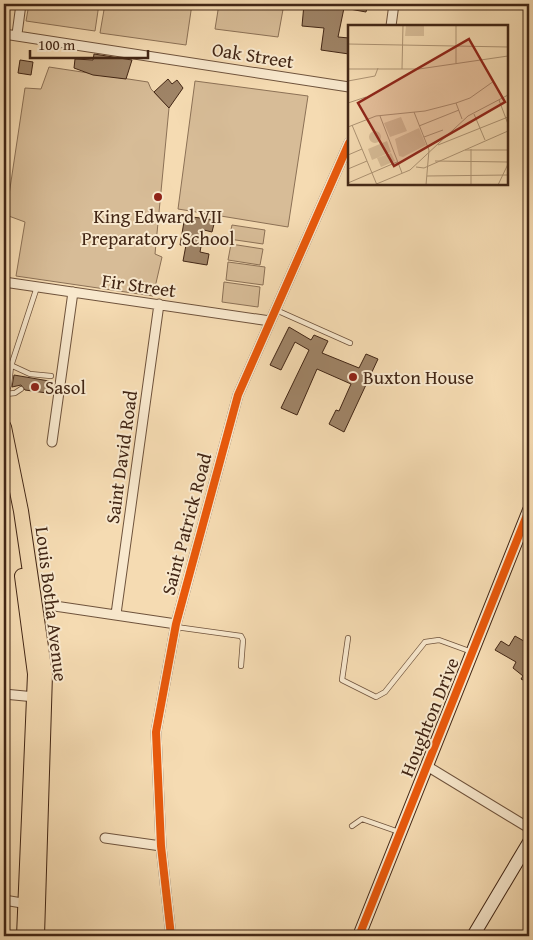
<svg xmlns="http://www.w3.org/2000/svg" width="533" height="940" viewBox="0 0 533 940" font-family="'Gentium Book Plus',serif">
	<rect width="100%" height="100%" fill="#f5dbb2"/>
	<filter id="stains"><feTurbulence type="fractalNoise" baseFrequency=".004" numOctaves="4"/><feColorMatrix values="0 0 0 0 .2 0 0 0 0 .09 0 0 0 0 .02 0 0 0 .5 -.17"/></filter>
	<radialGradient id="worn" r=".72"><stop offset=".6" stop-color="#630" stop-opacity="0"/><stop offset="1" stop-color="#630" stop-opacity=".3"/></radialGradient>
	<!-- green -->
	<path fill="#d7bc97" stroke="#8c7156" d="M 29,4 L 99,4 L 95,31 L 26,21 Z
		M 105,4 L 192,4 L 186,45 L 100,33 Z
		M 219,4 L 284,4 L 278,37 L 215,29 Z
		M 49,67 L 148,82 L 151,89 L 169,108 L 155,254 L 162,257 L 153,296 L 16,276 L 25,222 L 6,215 L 25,88 L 41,89 Z
		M 195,81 L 308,96 L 288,227 L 178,209 Z
		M 232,225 L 265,230 L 263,244 L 229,239 Z
		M 231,244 L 263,249 L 260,265 L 228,260 Z
		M 228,262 L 265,267 L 263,285 L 226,280 Z
		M 224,282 L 260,287 L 258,307 L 222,302 Z"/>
	<!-- building -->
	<path fill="#9f8467" stroke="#422615" d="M 304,4 L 368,4 L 366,12 L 344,8 L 338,37 L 349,38 L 349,54 L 321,50 L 324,28 L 302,26 Z
		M 94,54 L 132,60 L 126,79 L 93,75 L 74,68 L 75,59 L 93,60 Z
		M 20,60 L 33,62 L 31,75 L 18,73 Z
		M 168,79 L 172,84 L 177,80 L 183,88 L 169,108 L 154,92 Z
		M 185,216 L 215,220 L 212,232 L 204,230 L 200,252 L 209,254 L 207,265 L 183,261 L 186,245 L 180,245 Z
		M 289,327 L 311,340 L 314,335 L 328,341 L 322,353 L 359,368 L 366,354 L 378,359 L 344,432 L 329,424 L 336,410 L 339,411 L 351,384 L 317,369 L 297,415 L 281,408 L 309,350 L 295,342 L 281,370 L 270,365 Z
		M 14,375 L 49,381 L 47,393 L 25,390 L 21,385 L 12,387 Z
		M 515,636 L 529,644 L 529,683 L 521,679 L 523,676 L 513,668 L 516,662 L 495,650 L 501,641 L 509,646 Z"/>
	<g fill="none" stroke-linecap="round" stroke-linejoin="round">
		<!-- lane casing -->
		<g stroke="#6f533c" stroke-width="6">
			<path id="lane" d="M 276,310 L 350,343
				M 4,362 L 30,374 L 51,376
				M 6,394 L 15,393 L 21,389
				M 4,398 L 9,385 L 11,366 L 37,287
				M 176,627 L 241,636 L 243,640 L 241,666
				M 348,638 L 342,680 L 376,697 L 385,692 L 425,642 L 439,640 L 472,652
				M 352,826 L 362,819 L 399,832"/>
		</g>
		<!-- street casing -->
		<g stroke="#6f533c" stroke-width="11">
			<path id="street" d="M 391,26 L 394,4
				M 4,34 L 349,87
				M 17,34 L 21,4
				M 4,282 L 270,321
				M 52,442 L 73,292
				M 48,605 L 176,624
				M 116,614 L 159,304
				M 4,694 L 35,697
				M 427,766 L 529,828
				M 105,838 L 161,846
				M 4,900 L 28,904
				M 171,936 L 161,846 L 156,732 L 176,624 L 238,395 L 349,143"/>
		</g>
		<!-- secondary casing -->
		<g stroke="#422615" stroke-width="14">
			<path id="secondary" d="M 359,936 L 529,510
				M 473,936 L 529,842"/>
		</g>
		<!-- primary casing -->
		<g stroke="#422615" stroke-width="16">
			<path id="primary" d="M 4,427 L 21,511 L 45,674 L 37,936
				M 22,576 L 35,674 L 24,936"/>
		</g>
		<!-- lane -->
		<use href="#lane" stroke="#f8e8cd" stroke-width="4.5"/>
		<!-- street -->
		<use href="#street" stroke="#f8e8cd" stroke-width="9"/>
		<!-- secondary -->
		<use href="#secondary" stroke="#f8e8cd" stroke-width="12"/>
		<!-- primary -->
		<use href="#primary" stroke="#f5dbb2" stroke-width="14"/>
		<!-- cycleway casing -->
		<g stroke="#f8e8cd" stroke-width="11">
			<path id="cycleway" d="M 171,936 L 161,846 L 156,732 L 176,624 L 238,395 L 349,143
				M 359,936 L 529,510"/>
		</g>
		<!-- cycleway -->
		<use href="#cycleway" stroke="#e8590c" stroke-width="8"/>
	</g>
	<!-- markers -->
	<g fill="#8f2418" stroke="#f8e8cd" stroke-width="2">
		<circle cx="158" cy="197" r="5"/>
		<circle cx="353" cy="377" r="5"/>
		<circle cx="35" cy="387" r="5"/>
	</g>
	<g text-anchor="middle" stroke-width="4" stroke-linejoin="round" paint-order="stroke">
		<!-- street labels -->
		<g font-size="19" fill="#422615" stroke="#f8e8cd">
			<text transform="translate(253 55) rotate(9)" y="7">Oak Street</text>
			<text transform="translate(139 285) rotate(8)" y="7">Fir Street</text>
			<text transform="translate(121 457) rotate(-82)" y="7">Saint David Road</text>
			<text transform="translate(186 524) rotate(-75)" y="7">Saint Patrick Road</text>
			<text transform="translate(52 604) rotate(83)" y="7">Louis Botha Avenue</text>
			<text transform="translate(429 717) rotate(-68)" y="7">Houghton Drive</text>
		</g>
		<!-- poi labels -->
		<g font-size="19" fill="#422615" stroke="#f8e8cd" text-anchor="start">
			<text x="158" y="223" text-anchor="middle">King Edward VII<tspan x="158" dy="22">Preparatory School</tspan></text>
			<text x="363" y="384">Buxton House</text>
			<text x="45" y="394">Sasol</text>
		</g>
	</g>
	<!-- overview -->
	<g transform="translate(348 25)">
		<rect width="160" height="160" fill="#f5dbb2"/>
		<path d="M 58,0 L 76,0 L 76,11 L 57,11 ZM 53,92 L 59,106 L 42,112 L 36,98 ZM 71,103 L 78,120 L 55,132 L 51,131 L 47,114 ZM21 112a6 6 0 1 1 12 0a6 6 0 1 1-12 0ZM 39,116 L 43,127 L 24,135 L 20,124 ZM 43,128 L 47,136 L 33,142 L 29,133 Z" fill="#d7bc97"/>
		<path fill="none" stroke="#ad9373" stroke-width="1" d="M 0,19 L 160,22M 0,28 L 0,0M 108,38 L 108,0M 0,44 L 71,44 L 160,31M 54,44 L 55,0M 0,56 L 27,51 L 30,43M 151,75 L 160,99M 0,78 L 18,72M 108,78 L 114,94M 66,87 L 81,125 L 78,160M 126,89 L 137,115M 32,91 L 54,148M 4,100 L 29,160M 71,101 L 111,85M 0,102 L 28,91 L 77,86 L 108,78 L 122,73 L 146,56M 76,112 L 95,105M 90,120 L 160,92M 117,125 L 160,125M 0,130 L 14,124M 87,136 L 160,137M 68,142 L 76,143 L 160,106M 0,144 L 19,136M 79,151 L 160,150M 0,158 L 49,137M 26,160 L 62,145 L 120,91 L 160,70M 123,160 L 123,124M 150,160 L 160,139"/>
		<path fill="#8f2418" fill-opacity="0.15" stroke="#8f2418" stroke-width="2.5" d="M 121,14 L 157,77 L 46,141 L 10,78 Z"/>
		<rect width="160" height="160" fill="none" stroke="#422615" stroke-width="2.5"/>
	</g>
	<!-- margin -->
	<rect width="533" height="940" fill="none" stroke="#f5dbb2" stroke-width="20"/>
	<rect x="5" y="5" width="523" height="930" fill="none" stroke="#422615" stroke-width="2.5"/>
	<rect x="10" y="10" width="513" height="920" fill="none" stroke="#422615"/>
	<!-- scale -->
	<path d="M30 50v8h118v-8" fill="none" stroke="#422615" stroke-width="2.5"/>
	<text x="38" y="50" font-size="15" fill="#422615" stroke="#f8e8cd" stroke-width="4" paint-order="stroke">100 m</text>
	<rect width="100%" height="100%" filter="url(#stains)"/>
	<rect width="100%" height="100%" fill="url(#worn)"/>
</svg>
